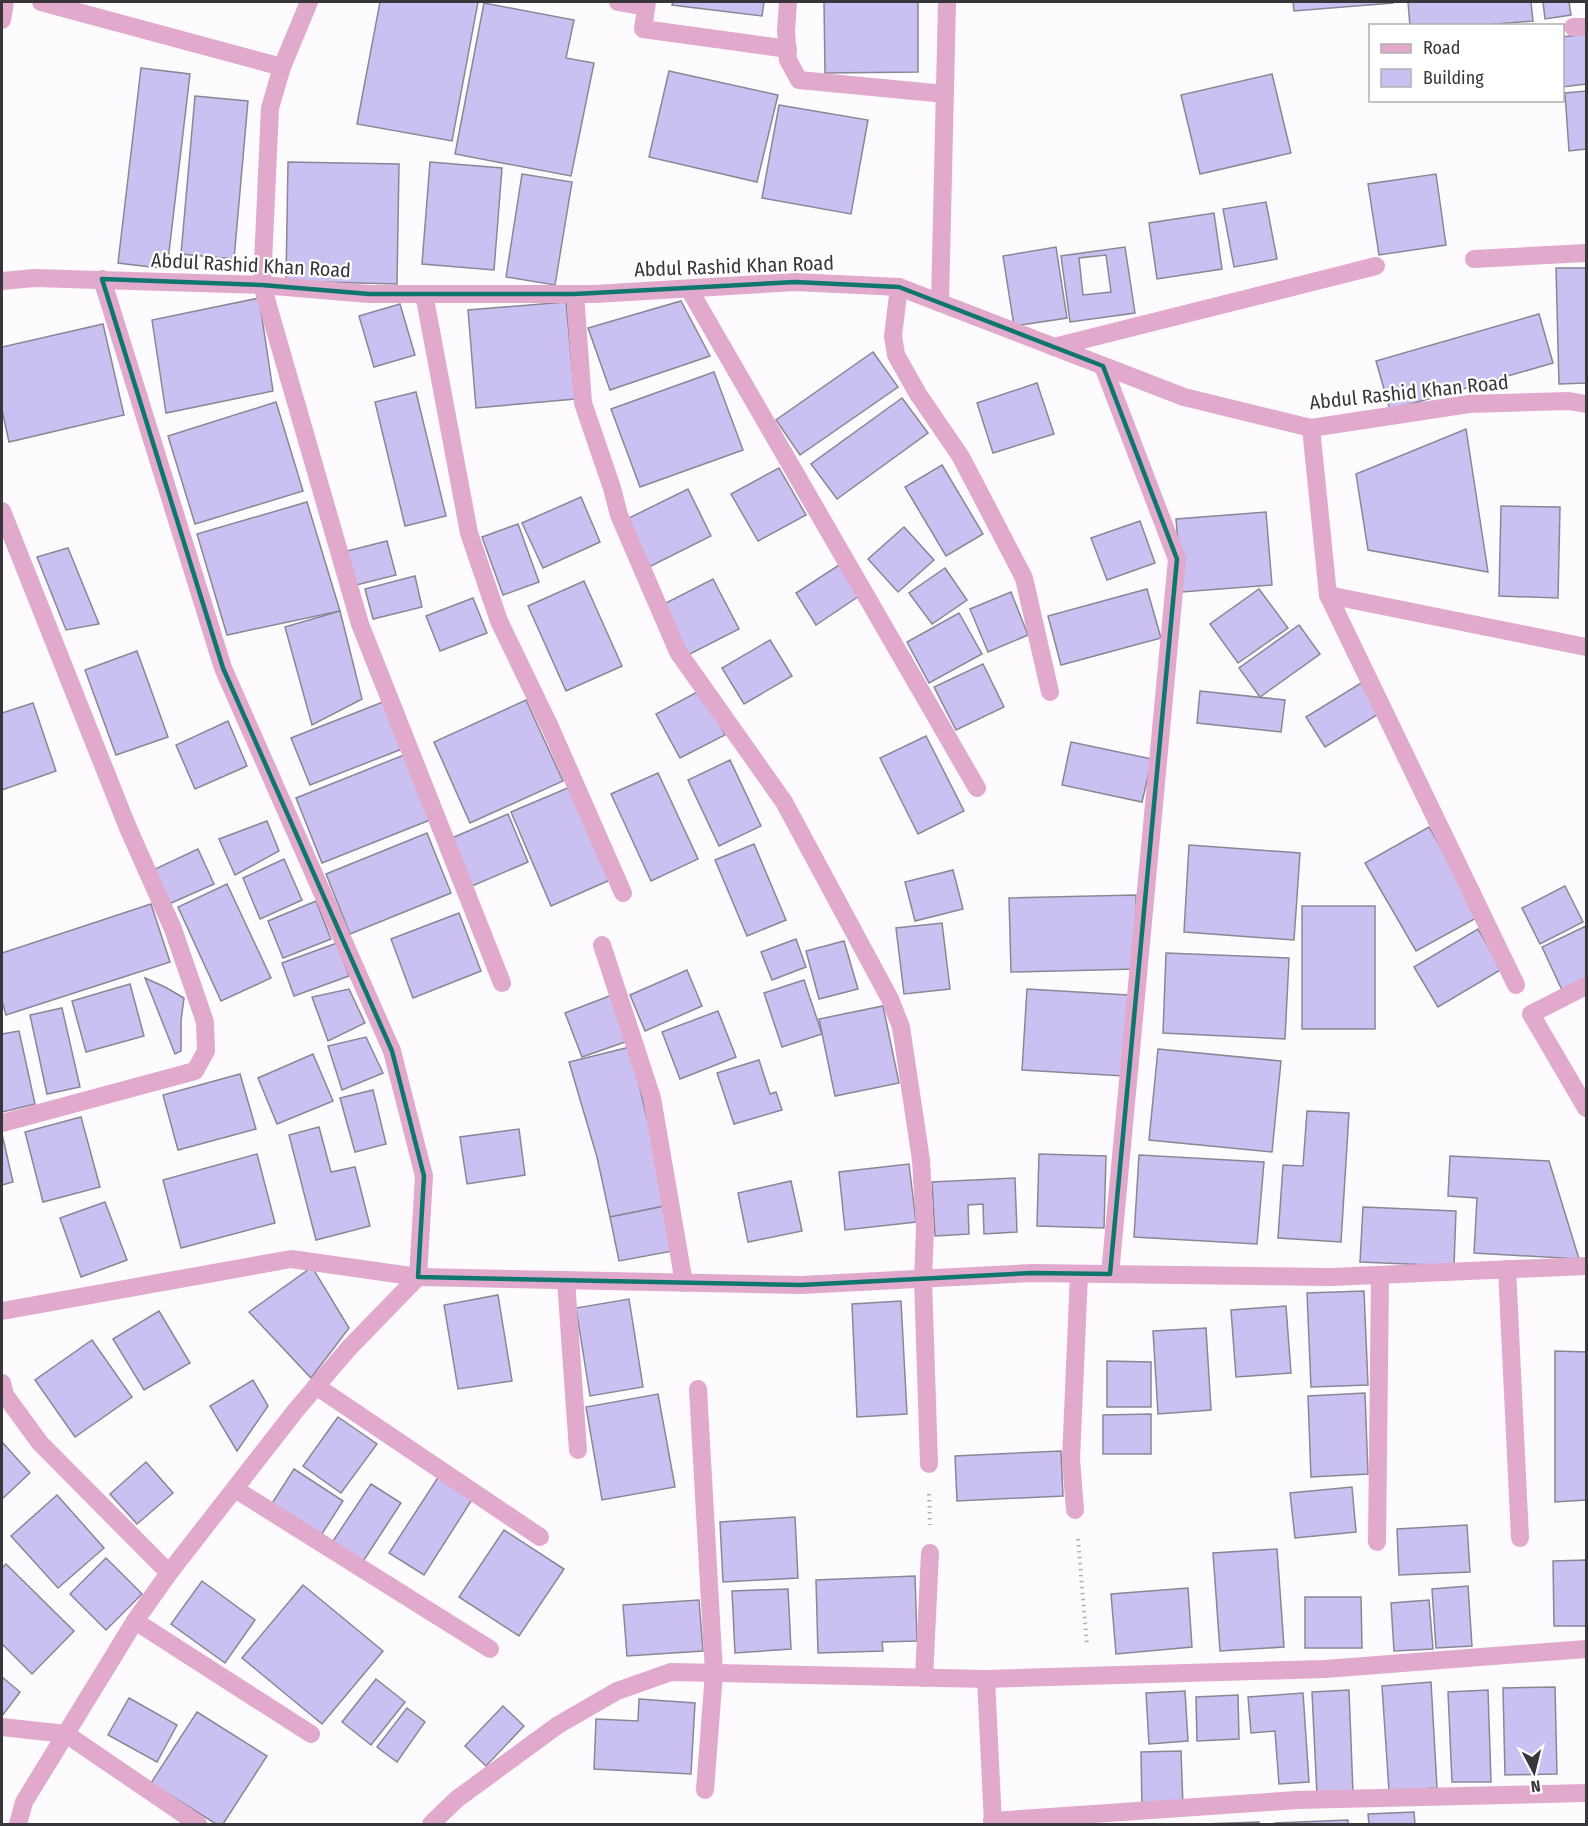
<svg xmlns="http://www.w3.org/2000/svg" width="1588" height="1826" viewBox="0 0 1588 1826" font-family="'Fira Sans Condensed',sans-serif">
	<rect width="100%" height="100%" fill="#fdfbfd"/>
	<!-- building -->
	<g fill="#cac1f2" stroke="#8a8795" stroke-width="1.5" fill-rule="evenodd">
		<path d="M 380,2 L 478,2 L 452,141 L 357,124 Z"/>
		<path d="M 673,2 L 764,2 L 762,16 L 672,5 Z"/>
		<path d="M 824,2 L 918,2 L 918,72 L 825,73 Z"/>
		<path d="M 1293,2 L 1393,2 L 1393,3 L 1294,11 Z"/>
		<path d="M 1408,2 L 1531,2 L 1533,21 L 1473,26 L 1410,26 Z"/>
		<path d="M 1543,2 L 1569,2 L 1571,15 L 1545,19 Z"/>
		<path d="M 484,3 L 574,20 L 566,58 L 594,63 L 571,176 L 455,154 Z"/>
		<path d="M 1586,34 L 1586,84 L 1562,87 L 1562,37 Z"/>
		<path d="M 141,68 L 190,74 L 167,269 L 118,263 Z"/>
		<path d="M 669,71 L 778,95 L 757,182 L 649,157 Z"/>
		<path d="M 1272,74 L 1291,153 L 1200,174 L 1181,95 Z"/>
		<path d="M 1586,91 L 1586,149 L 1569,151 L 1565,93 Z"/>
		<path d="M 195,96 L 248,101 L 234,259 L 181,254 Z"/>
		<path d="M 779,105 L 868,120 L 851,214 L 762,198 Z"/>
		<path d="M 288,162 L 399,164 L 397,284 L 286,281 Z"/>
		<path d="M 430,162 L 502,168 L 494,270 L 422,264 Z"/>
		<path d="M 522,174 L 572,182 L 555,285 L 506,277 Z"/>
		<path d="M 1436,174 L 1446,245 L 1379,255 L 1368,184 Z"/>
		<path d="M 1266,202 L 1277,259 L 1234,267 L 1223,209 Z"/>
		<path d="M 1214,213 L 1222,269 L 1157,279 L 1149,223 Z"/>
		<path d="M 1056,247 L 1067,318 L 1014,326 L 1003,256 Z"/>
		<path d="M 1125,247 L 1135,313 L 1070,322 L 1061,256 ZM 1106,255 L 1111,292 L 1083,295 L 1079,258 Z"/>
		<path d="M 1556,268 L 1586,268 L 1586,383 L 1559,384 Z"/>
		<path d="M 259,298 L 273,391 L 166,413 L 152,320 Z"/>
		<path d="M 681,301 L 710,356 L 610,390 L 588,328 Z"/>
		<path d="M 566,302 L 575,399 L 476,408 L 468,310 Z"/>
		<path d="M 400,304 L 415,355 L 374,367 L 359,316 Z"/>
		<path d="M 1539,314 L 1553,363 L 1390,410 L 1376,361 Z"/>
		<path d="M 103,324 L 124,415 L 9,442 L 2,410 L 2,347 Z"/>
		<path d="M 873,352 L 898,387 L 800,455 L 776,420 Z"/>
		<path d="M 714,372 L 743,450 L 640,487 L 611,409 Z"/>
		<path d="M 1037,383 L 1054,434 L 993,453 L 977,403 Z"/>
		<path d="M 416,392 L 446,516 L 405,526 L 375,402 Z"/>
		<path d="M 902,398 L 928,433 L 837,499 L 811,464 Z"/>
		<path d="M 276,402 L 303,491 L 195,524 L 168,436 Z"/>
		<path d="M 1466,429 L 1488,572 L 1368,550 L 1356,474 Z"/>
		<path d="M 942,465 L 983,534 L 946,556 L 905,487 Z"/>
		<path d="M 779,468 L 806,515 L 758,541 L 731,494 Z"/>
		<path d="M 688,489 L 711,536 L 647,568 L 627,519 Z"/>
		<path d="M 581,497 L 600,542 L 543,568 L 522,523 Z"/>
		<path d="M 307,502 L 340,611 L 227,635 L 197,534 Z"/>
		<path d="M 1501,506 L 1560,507 L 1558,598 L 1499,596 Z"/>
		<path d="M 1266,512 L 1272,585 L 1182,592 L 1176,519 Z"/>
		<path d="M 1140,521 L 1155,563 L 1107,580 L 1091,538 Z"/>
		<path d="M 518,524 L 539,582 L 503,595 L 482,537 Z"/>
		<path d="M 904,527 L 934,560 L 898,592 L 868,559 Z"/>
		<path d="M 387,541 L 396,575 L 352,586 L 343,552 Z"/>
		<path d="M 68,548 L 99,624 L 66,630 L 37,557 Z"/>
		<path d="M 839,565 L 859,596 L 816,625 L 796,593 Z"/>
		<path d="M 945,568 L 967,600 L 932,624 L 909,593 Z"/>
		<path d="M 415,576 L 422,607 L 373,619 L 365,589 Z"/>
		<path d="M 713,579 L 739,629 L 688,655 L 662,605 Z"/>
		<path d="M 584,581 L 622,666 L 566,691 L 528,606 Z"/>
		<path d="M 1147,589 L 1161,638 L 1061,665 L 1048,616 Z"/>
		<path d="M 1259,589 L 1288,628 L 1238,663 L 1210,624 Z"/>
		<path d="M 1011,592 L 1028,635 L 988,652 L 970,609 Z"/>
		<path d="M 473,598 L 487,633 L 440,651 L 426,616 Z"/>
		<path d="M 340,611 L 362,699 L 312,725 L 285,627 Z"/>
		<path d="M 959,613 L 982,654 L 929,683 L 907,642 Z"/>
		<path d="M 1299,625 L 1320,654 L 1260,697 L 1239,668 Z"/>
		<path d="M 770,640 L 792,676 L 744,704 L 722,668 Z"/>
		<path d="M 137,651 L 168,737 L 116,755 L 85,670 Z"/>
		<path d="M 983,664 L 1004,707 L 956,730 L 934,687 Z"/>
		<path d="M 1361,683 L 1380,713 L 1325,747 L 1306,717 Z"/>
		<path d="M 701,690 L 725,735 L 680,758 L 656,714 Z"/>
		<path d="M 1200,691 L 1285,700 L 1281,732 L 1197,723 Z"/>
		<path d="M 526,700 L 563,781 L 470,823 L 434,742 Z"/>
		<path d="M 383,702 L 402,749 L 310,785 L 291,738 Z"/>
		<path d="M 33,703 L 56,771 L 2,790 L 2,713 Z"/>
		<path d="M 228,721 L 247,766 L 195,789 L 176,745 Z"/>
		<path d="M 926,736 L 964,811 L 918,834 L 880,758 Z"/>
		<path d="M 1071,742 L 1152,759 L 1142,802 L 1062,785 Z"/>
		<path d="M 404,755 L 430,820 L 322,863 L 296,798 Z"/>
		<path d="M 730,760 L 761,826 L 719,846 L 688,780 Z"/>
		<path d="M 658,773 L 698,859 L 651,881 L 611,794 Z"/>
		<path d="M 570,787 L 610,880 L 551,906 L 511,812 Z"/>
		<path d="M 508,814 L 528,862 L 472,886 L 452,838 Z"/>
		<path d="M 267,821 L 279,851 L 235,875 L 219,839 Z"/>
		<path d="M 1429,827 L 1480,916 L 1416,951 L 1365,863 Z"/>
		<path d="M 427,833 L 451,893 L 350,934 L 326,874 Z"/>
		<path d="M 754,844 L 786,920 L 747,936 L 715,860 Z"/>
		<path d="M 1189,845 L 1300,853 L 1294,940 L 1184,932 Z"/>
		<path d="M 198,849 L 214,884 L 169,904 L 153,870 Z"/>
		<path d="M 284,859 L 302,900 L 260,919 L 243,878 Z"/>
		<path d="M 953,870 L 963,909 L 915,921 L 905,882 Z"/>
		<path d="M 227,884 L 271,978 L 221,1001 L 178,907 Z"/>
		<path d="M 1565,886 L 1583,922 L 1540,944 L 1522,908 Z"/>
		<path d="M 1136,895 L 1137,969 L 1011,972 L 1009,898 Z"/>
		<path d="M 316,901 L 331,939 L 283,958 L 268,921 Z"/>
		<path d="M 151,904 L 170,962 L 6,1015 L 2,1001 L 2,953 Z"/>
		<rect x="1302" y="906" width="73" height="123"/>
		<path d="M 459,913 L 481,971 L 413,998 L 391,939 Z"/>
		<path d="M 942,923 L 950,989 L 904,994 L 896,928 Z"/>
		<path d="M 1586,926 L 1586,978 L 1562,990 L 1542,947 Z"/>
		<path d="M 1478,929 L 1502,969 L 1438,1007 L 1414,967 Z"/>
		<path d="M 796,939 L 806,967 L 772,980 L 761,952 Z"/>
		<path d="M 844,941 L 858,989 L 819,999 L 806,951 Z"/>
		<path d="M 337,943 L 349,976 L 294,996 L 282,963 Z"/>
		<path d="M 1166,953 L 1289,958 L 1285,1039 L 1163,1033 Z"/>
		<path d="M 687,970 L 702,1006 L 645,1031 L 630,995 Z"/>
		<path d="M 145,978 L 165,987 L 184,998 L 181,1021 L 181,1051 L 175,1054 Z"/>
		<path d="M 804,980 L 822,1034 L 782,1047 L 764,993 Z"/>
		<path d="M 130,984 L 144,1036 L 86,1052 L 72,1001 Z"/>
		<path d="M 349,989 L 365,1023 L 328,1041 L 312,997 Z"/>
		<path d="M 1027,989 L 1128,995 L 1124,1076 L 1022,1070 Z"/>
		<path d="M 612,995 L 628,1041 L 582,1057 L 565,1013 Z"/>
		<path d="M 883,1006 L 899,1083 L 835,1096 L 819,1019 Z"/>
		<path d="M 62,1008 L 80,1087 L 47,1094 L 30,1015 Z"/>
		<path d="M 718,1011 L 736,1057 L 680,1079 L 662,1032 Z"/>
		<path d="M 19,1031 L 35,1104 L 2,1112 L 2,1034 Z"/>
		<path d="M 366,1037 L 383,1073 L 342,1090 L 328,1046 Z"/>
		<path d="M 630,1047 L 653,1143 L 665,1206 L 610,1217 L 597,1157 L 569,1062 Z"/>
		<path d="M 1158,1049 L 1281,1061 L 1272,1152 L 1149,1140 Z"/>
		<path d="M 313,1054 L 333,1101 L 277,1124 L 258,1078 Z"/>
		<path d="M 759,1060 L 770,1094 L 776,1092 L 782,1110 L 734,1124 L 717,1073 Z"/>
		<path d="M 240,1074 L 256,1129 L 178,1150 L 163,1095 Z"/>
		<path d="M 373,1090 L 386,1144 L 355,1152 L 340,1098 Z"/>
		<path d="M 1307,1111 L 1349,1113 L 1341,1242 L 1278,1238 L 1283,1165 L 1303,1166 Z"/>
		<path d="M 81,1117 L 100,1187 L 43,1202 L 25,1132 Z"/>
		<path d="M 319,1127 L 331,1172 L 355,1167 L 370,1226 L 316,1240 L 289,1135 Z"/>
		<path d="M 519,1129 L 525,1175 L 467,1184 L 460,1137 Z"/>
		<path d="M 2,1134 L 13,1182 L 2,1185 Z"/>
		<path d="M 257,1154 L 275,1223 L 181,1248 L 163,1180 Z"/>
		<path d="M 1039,1154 L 1106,1156 L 1104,1228 L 1037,1226 Z"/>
		<path d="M 1139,1155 L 1264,1162 L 1257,1244 L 1134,1237 Z"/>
		<path d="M 1450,1156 L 1549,1161 L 1579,1259 L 1474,1253 L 1477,1198 L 1448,1196 Z"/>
		<path d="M 909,1164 L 916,1222 L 845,1230 L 839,1172 Z"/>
		<path d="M 1015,1178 L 1017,1232 L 984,1234 L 983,1204 L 968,1205 L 969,1234 L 935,1236 L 932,1182 Z"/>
		<path d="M 791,1181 L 802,1231 L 748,1242 L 738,1193 Z"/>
		<path d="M 105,1202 L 127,1260 L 81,1277 L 60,1218 Z"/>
		<path d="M 665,1206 L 673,1251 L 619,1261 L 610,1217 Z"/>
		<path d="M 1363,1207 L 1456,1211 L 1454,1266 L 1360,1262 Z"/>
		<path d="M 312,1267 L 349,1328 L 311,1378 L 249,1312 Z"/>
		<path d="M 1364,1291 L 1368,1385 L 1311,1387 L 1307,1293 Z"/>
		<path d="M 498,1295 L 512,1381 L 458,1389 L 444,1305 Z"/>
		<path d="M 629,1299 L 643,1387 L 590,1396 L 576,1308 Z"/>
		<path d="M 901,1301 L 907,1414 L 857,1417 L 852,1304 Z"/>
		<path d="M 1286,1306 L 1291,1373 L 1236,1377 L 1231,1310 Z"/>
		<path d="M 159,1311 L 190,1363 L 144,1390 L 113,1339 Z"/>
		<path d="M 1206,1328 L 1211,1410 L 1158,1414 L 1153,1331 Z"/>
		<path d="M 92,1340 L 132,1397 L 75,1437 L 35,1380 Z"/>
		<path d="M 1555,1351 L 1586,1352 L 1586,1500 L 1555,1502 Z"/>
		<path d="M 1107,1361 L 1151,1362 L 1151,1407 L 1107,1407 Z"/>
		<path d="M 253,1380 L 268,1406 L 237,1451 L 210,1406 Z"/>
		<path d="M 1365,1393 L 1368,1474 L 1311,1477 L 1308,1396 Z"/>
		<path d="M 658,1394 L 675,1487 L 602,1500 L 586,1407 Z"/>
		<path d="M 1151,1414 L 1151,1454 L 1103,1454 L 1103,1415 Z"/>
		<path d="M 338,1417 L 377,1444 L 341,1493 L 303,1466 Z"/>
		<path d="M 2,1442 L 30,1473 L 2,1499 Z"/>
		<path d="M 1061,1451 L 1063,1496 L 957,1501 L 955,1456 Z"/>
		<path d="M 146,1462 L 173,1493 L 137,1524 L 110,1494 Z"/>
		<path d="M 294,1469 L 343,1501 L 318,1540 L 269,1508 Z"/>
		<path d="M 439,1476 L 473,1498 L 424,1575 L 389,1553 Z"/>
		<path d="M 371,1484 L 401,1503 L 362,1563 L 331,1544 Z"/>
		<path d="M 1352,1487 L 1356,1532 L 1295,1538 L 1290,1493 Z"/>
		<path d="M 57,1495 L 104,1548 L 58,1588 L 11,1536 Z"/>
		<path d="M 795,1517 L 798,1578 L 723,1582 L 720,1522 Z"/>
		<path d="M 1467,1525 L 1470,1572 L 1399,1575 L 1397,1529 Z"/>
		<path d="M 504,1530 L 564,1569 L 519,1636 L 459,1597 Z"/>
		<path d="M 1277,1549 L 1284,1647 L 1220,1651 L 1213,1553 Z"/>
		<path d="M 106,1558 L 142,1594 L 106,1630 L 70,1594 Z"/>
		<path d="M 1586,1560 L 1586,1626 L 1554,1626 L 1553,1561 Z"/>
		<path d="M 6,1564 L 74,1631 L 32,1674 L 2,1644 L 2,1568 Z"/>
		<path d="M 915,1576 L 917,1641 L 882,1642 L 883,1651 L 818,1653 L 816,1580 Z"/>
		<path d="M 202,1581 L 255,1620 L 225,1663 L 171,1624 Z"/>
		<path d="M 303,1585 L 383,1651 L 322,1724 L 242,1658 Z"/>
		<path d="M 1468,1586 L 1472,1646 L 1436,1648 L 1432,1589 Z"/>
		<path d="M 1188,1588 L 1192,1647 L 1116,1654 L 1111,1594 Z"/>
		<path d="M 788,1589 L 791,1649 L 735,1653 L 732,1591 Z"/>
		<path d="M 1305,1597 L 1361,1597 L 1362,1648 L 1305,1648 Z"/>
		<path d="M 699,1600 L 703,1651 L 627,1656 L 623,1605 Z"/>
		<path d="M 1429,1600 L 1433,1649 L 1394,1651 L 1391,1603 Z"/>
		<path d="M 2,1677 L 20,1692 L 2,1716 Z"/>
		<path d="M 376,1679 L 405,1702 L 371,1745 L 342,1722 Z"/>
		<path d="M 1431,1682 L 1437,1788 L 1389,1791 L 1382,1686 Z"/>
		<path d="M 1555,1687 L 1557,1774 L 1505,1775 L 1503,1688 Z"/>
		<path d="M 1349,1690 L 1353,1793 L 1317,1795 L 1312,1692 Z"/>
		<path d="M 1488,1690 L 1491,1782 L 1452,1782 L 1448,1692 Z"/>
		<path d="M 1185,1691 L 1188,1741 L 1149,1744 L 1146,1693 Z"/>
		<path d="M 1303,1693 L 1309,1782 L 1279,1784 L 1275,1731 L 1251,1733 L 1248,1697 Z"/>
		<path d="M 1238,1695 L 1239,1739 L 1197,1741 L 1196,1697 Z"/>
		<path d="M 129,1698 L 177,1725 L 157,1762 L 108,1735 Z"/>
		<path d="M 639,1699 L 695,1703 L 691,1774 L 594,1769 L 596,1719 L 638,1721 Z"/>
		<path d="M 503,1706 L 524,1726 L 486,1766 L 465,1746 Z"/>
		<path d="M 407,1708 L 425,1722 L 397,1762 L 377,1747 Z"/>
		<path d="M 197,1712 L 267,1756 L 223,1824 L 216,1824 L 151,1783 Z"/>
		<path d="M 1181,1751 L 1183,1807 L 1142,1809 L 1141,1752 Z"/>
		<path d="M 1414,1812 L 1415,1824 L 1369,1824 L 1368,1814 Z"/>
		<path d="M 1348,1820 L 1348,1824 L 1275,1824 L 1275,1823 Z"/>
		<path d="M 1259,1822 L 1259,1824 L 1203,1824 Z"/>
	</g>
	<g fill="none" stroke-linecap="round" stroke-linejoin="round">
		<!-- path -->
		<g stroke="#b1afb2" stroke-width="4" stroke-dasharray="1.5 4.5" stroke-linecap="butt">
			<path d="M 929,1494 L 930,1525"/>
			<path d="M 1078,1539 L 1087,1645"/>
		</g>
		<!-- minor -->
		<g stroke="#e1a9cb" stroke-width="18">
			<path d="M 41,2 L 282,67"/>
			<path d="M 309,2 L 282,67 L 270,108 L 262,285 L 360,624 L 502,983"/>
			<path d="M 618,2 L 646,7"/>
			<path d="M 647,2 L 643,29 L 788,49"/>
			<path d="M 788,2 L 786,31 L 788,60 L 799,80 L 945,94"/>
			<path d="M 2,20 L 5,2"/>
			<path d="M 1573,27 L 1586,27"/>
			<path d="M 1474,259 L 1586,253"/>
			<path d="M 2,281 L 34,278 L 262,285 L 369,294 L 595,294 L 795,282 L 899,287 L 1184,397 L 1311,428 L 1469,404 L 1569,401 L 1586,404"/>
			<path d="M 899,287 L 893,336 L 896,355 L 918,394 L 961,457 L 1024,578 L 1050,692"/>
			<path d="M 689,289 L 977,788"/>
			<path d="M 424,294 L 469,533 L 499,621 L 550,727 L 623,893"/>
			<path d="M 575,294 L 583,403 L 612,488 L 619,515 L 678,652 L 784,802 L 890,999 L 901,1027 L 921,1160 L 925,1229 L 923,1279 L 929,1464"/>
			<path d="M 940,303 L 947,2"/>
			<path d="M 1054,347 L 1376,266"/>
			<path d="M 1103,366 L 1177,559 L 1110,1274"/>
			<path d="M 1311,428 L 1328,595 L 1516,985"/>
			<path d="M 2,511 L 128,828 L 173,929 L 205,1022 L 206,1051 L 195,1071 L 2,1123"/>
			<path d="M 1328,595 L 1586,647"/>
			<path d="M 602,945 L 652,1098 L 684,1283"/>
			<path d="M 1586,986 L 1531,1014 L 1586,1108"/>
			<path d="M 1507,1269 L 1520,1538"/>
			<path d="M 566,1280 L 578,1450"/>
			<path d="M 2,1311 L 291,1259 L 418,1277 L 801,1285 L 1032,1273 L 1331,1277 L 1586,1266"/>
			<path d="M 2,1383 L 5,1395 L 40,1443 L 169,1573"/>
			<path d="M 316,1386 L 540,1537"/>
			<path d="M 698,1389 L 714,1673 L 705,1790"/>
			<path d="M 235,1489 L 490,1649"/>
			<path d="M 1075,1510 L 1071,1459 L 1079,1274"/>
			<path d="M 1377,1542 L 1380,1275"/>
			<path d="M 135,1621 L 311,1734"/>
			<path d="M 924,1678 L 930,1553"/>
			<path d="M 986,1679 L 993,1824"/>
			<path d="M 2,1727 L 66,1734 L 198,1824"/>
			<path d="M 992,1821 L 1297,1800 L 1586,1793"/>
			<path d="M 18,1824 L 24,1802 L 135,1621 L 169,1573 L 296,1410 L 349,1348 L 418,1277 L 424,1176 L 392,1051 L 223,668 L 102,279"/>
			<path d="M 431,1824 L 457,1799 L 558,1725 L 617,1691 L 671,1672 L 986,1679 L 1325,1669 L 1586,1649"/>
		</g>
	</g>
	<!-- marked area -->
	<path fill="none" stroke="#0f766e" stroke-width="4.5" stroke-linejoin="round" d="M 102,279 L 262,285 L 369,294 L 575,294 L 795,282 L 899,287 L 1103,366 L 1177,559 L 1110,1274 L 1032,1273 L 801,1285 L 418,1277 L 424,1176 L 392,1051 L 223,668 Z"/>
	<g text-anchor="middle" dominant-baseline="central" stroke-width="4.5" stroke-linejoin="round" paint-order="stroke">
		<!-- street labels -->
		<g font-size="20" fill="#39363b" stroke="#fff">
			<text transform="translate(251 265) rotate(3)">Abdul Rashid Khan Road</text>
			<text transform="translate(734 266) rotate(-2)">Abdul Rashid Khan Road</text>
			<text transform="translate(1409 392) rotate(-6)">Abdul Rashid Khan Road</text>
		</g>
	</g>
	<!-- border -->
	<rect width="1588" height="1826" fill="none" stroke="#39363b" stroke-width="6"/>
	<!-- legend -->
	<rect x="1369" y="24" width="195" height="78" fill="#ffffff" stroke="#b0afb1" stroke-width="1.5"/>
	<rect x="1381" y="44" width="30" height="9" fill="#e1a9cb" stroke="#b0afb1" stroke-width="1.5"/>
	<text x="1423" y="54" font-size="18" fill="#39363b">Road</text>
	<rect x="1381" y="69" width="30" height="18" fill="#cac1f2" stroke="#b0afb1" stroke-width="1.5"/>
	<text x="1423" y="84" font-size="18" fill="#39363b">Building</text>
	<!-- north arrow -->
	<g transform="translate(1534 1772) rotate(173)" stroke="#ffffff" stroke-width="4.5" paint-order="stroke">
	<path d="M0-4.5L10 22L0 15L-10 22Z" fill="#39363b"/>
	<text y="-9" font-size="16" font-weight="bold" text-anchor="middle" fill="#39363b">N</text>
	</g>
</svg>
